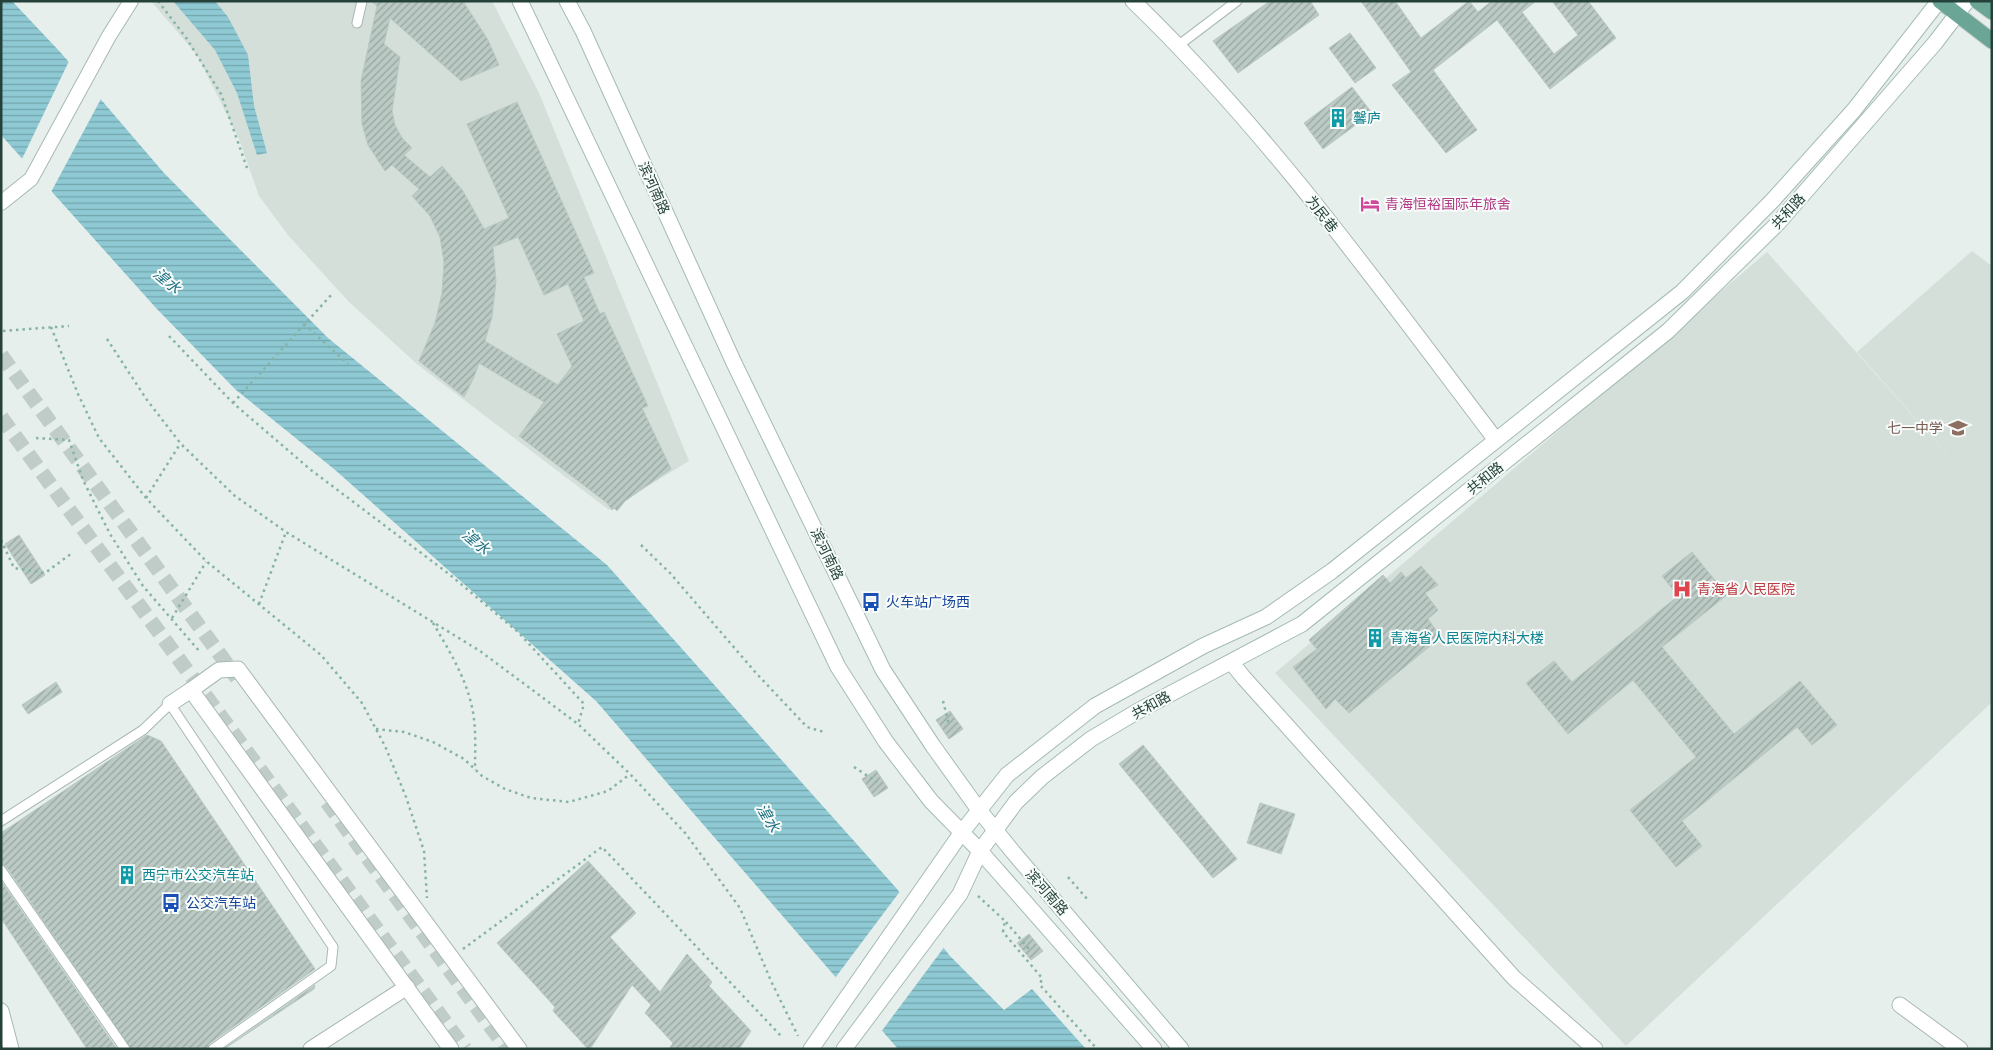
<svg xmlns="http://www.w3.org/2000/svg" width="1993" height="1050" viewBox="0 0 1993 1050" font-family="Roboto,'Noto Sans SC',sans-serif">
	<defs>
		<pattern id="water-rules" width="6" height="5" patternUnits="userSpaceOnUse" patternTransform="scale(1.25)"><rect width="6" height="5" fill="#8ec9d4"/><path d="M0 2.5h6" fill="none" stroke="#74a5ad"/></pattern>
		<pattern id="building-hatch" width="6" height="6" patternUnits="userSpaceOnUse" patternTransform="scale(1.25)"><rect width="6" height="6" fill="#bbcac4"/><path d="M-1 1l2-2M0 6l6-6M5 7l2-2" fill="none" stroke="#98a6a0"/></pattern>
	</defs>
	<rect width="100%" height="100%" fill="#e6efeb"/>
	<!-- built -->
	<g fill="#d4dfda">
		<path d="M 151,1 L 492,1 L 539,93 L 689,461 L 609,510 L 418,365 L 348,301 L 288,235 L 259,196 L 239,139 L 197,55 Z"/>
		<path d="M 1972,251 L 1992,266 L 1992,702 L 1626,1046 L 1275,673 L 1767,252 L 1986,498 L 1857,352 Z"/>
	</g>
	<!-- water -->
	<g fill="url(#water-rules)">
		<path d="M 1,1 L 12,1 L 61,53 L 164,173 L 328,338 L 607,565 L 897,889 L 950,956 L 1004,1010 L 1032,989 L 1086,1049 L 898,1049 L 596,701 L 334,469 L 236,390 L 156,308 L 1,135 Z"/>
		<path d="M 173,1 L 215,1 L 228,17 L 248,55 L 254,106 L 267,153 L 257,155 L 237,93 L 215,50 Z"/>
	</g>
	<!-- pier -->
	<g fill="#e6efeb">
		<path d="M 70,59 L 102,97 L 50,194 L 21,161 Z"/>
		<path d="M 901,890 L 945,946 L 881,1032 L 835,978 Z"/>
	</g>
	<!-- building -->
	<g fill="url(#building-hatch)" stroke="#b8c9c2" fill-rule="evenodd">
		<path d="M 371,1 L 463,1 L 488,40 L 499,65 L 461,81 L 390,18 L 384,44 L 400,57 L 392,111 L 395,125 L 402,138 L 412,148 L 404,155 L 430,177 L 442,166 L 463,191 L 484,229 L 509,218 L 467,124 L 517,102 L 594,273 L 584,277 L 600,314 L 604,312 L 648,406 L 642,408 L 671,469 L 625,501 L 617,511 L 614,508 L 612,510 L 607,503 L 519,436 L 544,402 L 479,363 L 474,377 L 464,397 L 419,361 L 435,323 L 442,293 L 444,262 L 440,237 L 430,216 L 412,196 L 419,189 L 392,165 L 385,171 L 368,145 L 362,124 L 361,81 L 377,6 ZM 518,237 L 544,295 L 568,284 L 584,321 L 557,334 L 572,366 L 558,385 L 485,341 L 492,317 L 496,281 L 493,247 Z"/>
		<path d="M 1270,1 L 1310,1 L 1319,15 L 1238,73 L 1213,41 Z"/>
		<path d="M 1361,1 L 1395,1 L 1421,38 L 1469,1 L 1478,12 L 1492,1 L 1536,1 L 1522,12 L 1554,54 L 1578,35 L 1552,1 L 1588,1 L 1616,38 L 1550,89 L 1497,20 L 1433,70 L 1477,130 L 1446,153 L 1392,85 L 1411,72 Z"/>
		<path d="M 1350,33 L 1376,68 L 1355,83 L 1329,48 Z"/>
		<path d="M 1352,87 L 1372,113 L 1323,149 L 1304,123 Z"/>
		<path d="M 19,535 L 45,575 L 31,584 L 5,544 Z"/>
		<path d="M 1692,552 L 1727,595 L 1662,647 L 1734,734 L 1800,681 L 1837,725 L 1812,745 L 1797,727 L 1682,821 L 1702,846 L 1676,867 L 1630,810 L 1696,757 L 1633,680 L 1568,734 L 1526,683 L 1554,661 L 1572,682 L 1678,596 L 1662,576 Z"/>
		<path d="M 1421,566 L 1438,585 L 1425,593 L 1438,610 L 1428,619 L 1441,637 L 1349,713 L 1335,699 L 1326,709 L 1293,667 L 1317,649 L 1309,640 L 1383,575 L 1390,583 L 1401,572 L 1406,578 Z"/>
		<path d="M 56,682 L 62,692 L 28,714 L 22,705 Z"/>
		<path d="M 950,711 L 963,729 L 949,739 L 936,720 Z"/>
		<path d="M 147,735 L 161,741 L 315,969 L 209,1044 L 207,1049 L 131,1049 L 6,866 L 1,864 L 1,833 Z"/>
		<path d="M 1143,745 L 1237,859 L 1213,878 L 1119,764 Z"/>
		<path d="M 876,770 L 888,788 L 874,797 L 862,779 Z"/>
		<path d="M 1260,803 L 1295,814 L 1281,854 L 1247,843 Z"/>
		<path d="M 588,861 L 636,913 L 610,937 L 660,992 L 687,954 L 712,982 L 709,986 L 751,1031 L 739,1049 L 669,1049 L 673,1043 L 645,1013 L 651,1005 L 632,985 L 590,1049 L 588,1049 L 553,1011 L 555,1007 L 497,943 Z"/>
		<path d="M 1,881 L 117,1049 L 87,1049 L 1,918 Z"/>
		<path d="M 1029,934 L 1043,951 L 1031,960 L 1017,943 Z"/>
		<path d="M 315,985 L 314,989 L 224,1049 Z"/>
	</g>
	<g fill="none" stroke-linecap="round" stroke-linejoin="round">
		<!-- trunk-tunnel -->
		<g stroke="#bfccc8" stroke-width="15" stroke-dasharray="15 8" stroke-linecap="butt">
			<path d="M 1,355 L 237,678"/>
			<path d="M 1,417 L 465,1049"/>
			<path d="M 327,802 L 507,1049"/>
		</g>
		<!-- service casing -->
		<g stroke="#a8b8b2" stroke-width="11">
			<g id="service">
				<path d="M 357,23 L 362,1"/>
				<path d="M 1179,45 L 1237,1"/>
				<path d="M 1,821 L 143,730 L 170,704 L 333,947 L 331,966 L 213,1049"/>
				<path d="M 1,870 L 125,1049"/>
			</g>
		</g>
		<!-- pedestrian casing -->
		<g stroke="#a8b8b2" stroke-width="16">
			<path id="pedestrian" d="M 1,203 L 31,179 L 109,36 L 131,1"/>
		</g>
		<!-- minor casing -->
		<g stroke="#a8b8b2" stroke-width="17">
			<g id="minor">
				<path d="M 1133,1 C 1270,133 1381,289 1496,440"/>
				<path d="M 1231,662 L 1244,678 L 1514,978 L 1595,1049"/>
				<path d="M 1900,1005 L 1960,1049"/>
			</g>
		</g>
		<!-- tertiary casing -->
		<g stroke="#a8b8b2" stroke-width="17">
			<g id="tertiary">
				<path d="M 170,704 L 191,690"/>
				<path d="M 1,1011 L 11,1049"/>
				<path d="M 311,1049 L 407,987"/>
				<path d="M 451,1049 L 191,690 L 219,670 L 238,669 L 519,1049"/>
			</g>
		</g>
		<!-- secondary casing -->
		<g stroke="#a4bbb3" stroke-width="17">
			<g id="secondary">
				<path d="M 520,1 L 838,667 L 886,742 L 931,801 L 980,851 L 1154,1049"/>
				<path d="M 567,1 L 583,31 L 734,363 L 883,670 L 933,746 L 979,810 L 1013,852 L 1181,1049"/>
				<path d="M 811,1049 L 962,832 L 1007,775 L 1095,706 L 1203,646 L 1266,617 L 1332,571 L 1682,292 L 1772,201 L 1854,110 L 1939,1"/>
				<path d="M 844,1049 L 960,894 L 980,851 L 1016,802 L 1042,777 L 1091,739 L 1138,711 L 1302,624 L 1668,331 L 1778,223 L 1935,43 L 1967,1"/>
			</g>
		</g>
		<!-- primary casing -->
		<g stroke="#c2cac8" stroke-width="17">
			<g id="primary">
				<path d="M 1940,1 L 1992,41"/>
				<path d="M 1977,1 L 1992,12"/>
			</g>
		</g>
		<!-- path -->
		<g stroke="#86b3a5" stroke-width="2.5" stroke-dasharray="2.5 4" stroke-linecap="butt">
			<path d="M 158,1 L 187,39 L 221,94 L 247,168"/>
			<path d="M 304,324 L 348,364"/>
			<path d="M 51,327 L 78,394 L 99,438 L 146,498 L 206,561 L 321,655 L 362,703 L 385,746 L 406,797 L 424,851 L 427,898"/>
			<path d="M 3,331 L 69,326"/>
			<path d="M 169,336 L 233,403 L 311,470 L 449,574 L 518,632 L 584,704 L 578,724"/>
			<path d="M 107,339 L 147,400 L 181,444 L 235,496 L 286,532 L 480,651 L 578,724 L 630,774 L 686,834 L 740,908 L 771,981 L 798,1036"/>
			<path d="M 233,403 L 333,293"/>
			<path d="M 36,438 L 69,440 L 83,480 L 110,534 L 143,586 L 200,652"/>
			<path d="M 146,498 L 180,444"/>
			<path d="M 1,540 L 14,568 L 45,573 L 72,553"/>
			<path d="M 641,545 L 670,573 L 756,673 L 807,727 L 824,732"/>
			<path d="M 259,604 L 286,532"/>
			<path d="M 172,618 L 206,562"/>
			<path d="M 433,623 C 450,652 470,684 474,719 C 476,735 475,753 475,770"/>
			<path d="M 943,701 L 949,725"/>
			<path d="M 376,729 L 404,732 L 433,742 L 464,759 L 482,776 L 505,789 L 531,798 L 569,802 L 608,791 L 630,774"/>
			<path d="M 854,767 L 877,782"/>
			<path d="M 1068,877 L 1088,900"/>
			<path d="M 978,896 L 1005,921 L 1003,932 L 1042,978 L 1040,985 L 1097,1049"/>
			<path d="M 1006,922 L 1029,949"/>
			<path d="M 463,949 L 602,847 L 782,1037"/>
		</g>
		<!-- service -->
		<use href="#service" stroke="#fff" stroke-width="9"/>
		<!-- pedestrian -->
		<use href="#pedestrian" stroke="#fff" stroke-width="14"/>
		<!-- minor -->
		<use href="#minor" stroke="#fff" stroke-width="15"/>
		<!-- tertiary -->
		<use href="#tertiary" stroke="#fff" stroke-width="15"/>
		<!-- secondary -->
		<use href="#secondary" stroke="#fff" stroke-width="15"/>
		<!-- primary -->
		<use href="#primary" stroke="#6aa596" stroke-width="15"/>
	</g>
	<!-- icons -->
	<defs>
		<g id="building-bare" transform="scale(1.5)"><path d="M-4-6H4V6H1V3H-1V6H-4ZM-2.5-4.3h1.7v1.8h-1.7ZM.8-4.3h1.7v1.8H.8ZM-2.5-1h1.7V.8h-1.7ZM.8-1h1.7V.8H.8Z" fill="#0f9aa8" stroke="#f7fbf9" stroke-width="2.5" paint-order="stroke"/></g>
		<g id="hotel-bare" transform="scale(1.5)"><path d="M-6-4.5h1.5V1H6V5H4.5V3h-9V5H-6ZM-4 0a1.8 1.8 0 1 1 3.6 0ZM.5 0V-2.5h3Q6-2.5 6 0Z" fill="#d1479c" stroke="#f7fbf9" stroke-width="2.5" paint-order="stroke"/></g>
		<g id="school-bare" transform="scale(1.5)"><path d="M0-5L7-2L0 1L-7-2ZM-4 1L0 2.5L4 1V4Q0 6-4 4Z" fill="#8d6e63" stroke="#f7fbf9" stroke-width="2.5" paint-order="stroke"/></g>
		<g id="hospital-bare" transform="scale(1.5)"><path d="M-5-5h3v3.5h4V-5h3V5h-3V1.5h-4V5h-3Z" fill="#e0444e" stroke="#f7fbf9" stroke-width="2.5" paint-order="stroke"/></g>
		<g id="bus-bare" transform="scale(1.5)"><path d="M-5-6H5V4H4V6H2V4H-2V6H-4V4H-5ZM-3.5-4V0h7V-4ZM-3.5 1.2v1.5H-2V1.2ZM2 1.2v1.5H3.5V1.2Z" fill="#1a4fb4" stroke="#f7fbf9" stroke-width="2.5" paint-order="stroke"/></g>
	</defs>
	<g fill-rule="evenodd">
		<use href="#building-bare" x="1338" y="118"/>
		<use href="#hotel-bare" x="1370" y="204"/>
		<use href="#school-bare" x="1958" y="428"/>
		<use href="#hospital-bare" x="1682" y="589"/>
		<use href="#bus-bare" x="871" y="602"/>
		<use href="#building-bare" x="1375" y="638"/>
		<use href="#building-bare" x="127" y="875"/>
		<use href="#bus-bare" x="171" y="903"/>
	</g>
	<g text-anchor="middle" dominant-baseline="central" stroke-width="4" stroke-linejoin="round" paint-order="stroke">
		<!-- culture labels -->
		<g font-size="14" fill="#0d838f" stroke="#f7fbf9" text-anchor="start">
			<text x="1353" y="118">馨庐</text>
			<text x="1390" y="638">青海省人民医院内科大楼</text>
			<text x="142" y="875">西宁市公交汽车站</text>
		</g>
		<!-- street labels -->
		<g font-size="14" fill="#24423a" stroke="#f7fbf9">
			<text transform="translate(654 188) rotate(66)">滨河南路</text>
			<text transform="translate(1788 211) rotate(-48)">共和路</text>
			<text transform="translate(1322 214) rotate(52)">为民巷</text>
			<text transform="translate(1485 478) rotate(-39)">共和路</text>
			<text transform="translate(827 554) rotate(64)">滨河南路</text>
			<text transform="translate(1151 705) rotate(-29)">共和路</text>
			<text transform="translate(1047 892) rotate(49)">滨河南路</text>
		</g>
		<!-- hotel labels -->
		<g font-size="14" fill="#b23c85" stroke="#f7fbf9" text-anchor="start">
			<text x="1385" y="204">青海恒裕国际年旅舍</text>
		</g>
		<!-- education labels -->
		<g font-size="14" fill="#785e54" stroke="#f7fbf9" text-anchor="end">
			<text x="1943" y="428">七一中学</text>
		</g>
		<!-- health labels -->
		<g font-size="14" fill="#be3a42" stroke="#f7fbf9" text-anchor="start">
			<text x="1697" y="589">青海省人民医院</text>
		</g>
		<!-- transit labels -->
		<g font-size="14" fill="#164399" stroke="#f7fbf9" text-anchor="start">
			<text x="886" y="602">火车站广场西</text>
			<text x="186" y="903">公交汽车站</text>
		</g>
		<!-- water labels -->
		<g font-size="15" font-style="italic" fill="#1c6f80" stroke="#f7fbf9">
			<text transform="translate(167 281) rotate(40)">湟水</text>
			<text transform="translate(476 542) rotate(40)">湟水</text>
			<text transform="translate(768 818) rotate(60)">湟水</text>
		</g>
	</g>
	<!-- border -->
	<rect width="1993" height="1050" fill="none" stroke="#24423a" stroke-width="5"/>
</svg>
